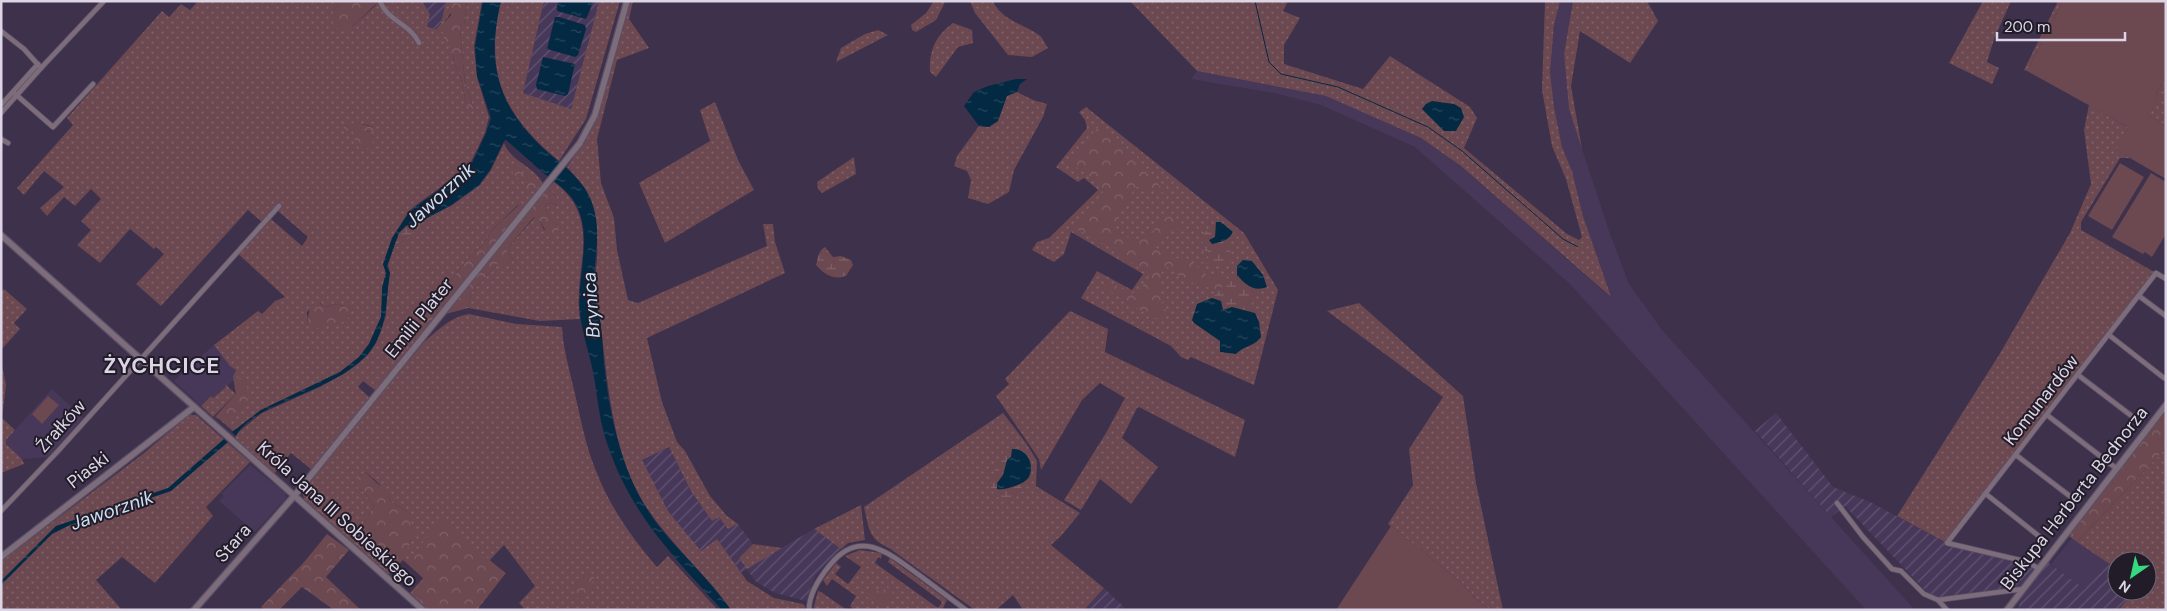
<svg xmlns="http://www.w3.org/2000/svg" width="2167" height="611" viewBox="0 0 2167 611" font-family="'DM Sans',sans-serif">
	<defs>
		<pattern id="industrial-furrows" width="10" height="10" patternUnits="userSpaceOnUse" patternTransform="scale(1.25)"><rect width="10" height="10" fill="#47385a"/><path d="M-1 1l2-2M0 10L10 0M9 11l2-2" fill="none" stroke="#615472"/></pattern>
		<pattern id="grass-dots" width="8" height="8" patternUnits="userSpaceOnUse" patternTransform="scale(1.25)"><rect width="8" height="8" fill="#6c4850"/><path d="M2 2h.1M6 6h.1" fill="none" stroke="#806269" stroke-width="1.8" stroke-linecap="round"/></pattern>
		<pattern id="forest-crowns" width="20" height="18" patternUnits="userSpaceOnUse" patternTransform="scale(1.25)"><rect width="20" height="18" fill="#6c4850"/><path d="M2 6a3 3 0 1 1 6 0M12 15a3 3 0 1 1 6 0" fill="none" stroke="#806269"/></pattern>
		<pattern id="wetland-marsh" width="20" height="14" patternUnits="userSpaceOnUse" patternTransform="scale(1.25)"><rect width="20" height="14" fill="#6c4850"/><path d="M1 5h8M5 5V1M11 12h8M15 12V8" fill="none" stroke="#806269"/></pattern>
		<pattern id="water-ripples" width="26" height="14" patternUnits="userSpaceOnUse" patternTransform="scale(1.25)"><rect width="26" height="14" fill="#032943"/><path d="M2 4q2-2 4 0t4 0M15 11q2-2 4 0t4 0" fill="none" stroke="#27475e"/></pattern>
	</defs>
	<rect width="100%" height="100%" fill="#3d314c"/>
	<!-- built -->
	<g fill="#47385a">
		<path d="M 1560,1 L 1573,1 L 1564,54 L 1569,109 L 1610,234 L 1629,284 L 1662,330 L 1915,610 L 1866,610 L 1570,284 L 1415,147 L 1321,105 L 1274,93 L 1191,79 L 1197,71 L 1326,96 L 1421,138 L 1461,166 L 1610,297 L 1583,216 L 1572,171 L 1562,147 L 1554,107 L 1550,72 L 1554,25 Z"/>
		<path d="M 216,343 L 238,369 L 235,373 L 233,381 L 213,398 L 211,396 L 201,406 L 174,381 Z"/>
		<path d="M 52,389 L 83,418 L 49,457 L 22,459 L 6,444 L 6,440 Z"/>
		<path d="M 250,465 L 285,493 L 286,498 L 255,532 L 219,501 L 224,496 L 221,494 Z"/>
		<path d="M 2072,538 L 2104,560 L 2085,589 L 2051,564 Z"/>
	</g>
	<!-- industrial -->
	<g fill="url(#industrial-furrows)">
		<path d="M 422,1 L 446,1 L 441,23 L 437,29 L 427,27 L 430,14 Z"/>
		<path d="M 544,1 L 558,1 L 556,9 L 589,16 L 593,1 L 599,1 L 571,109 L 523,93 Z"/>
		<path d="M 1776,413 L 1833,487 L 1870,502 L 1947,543 L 2028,562 L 2039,569 L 2046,561 L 2085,589 L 2104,560 L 2117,569 L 2117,591 L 2133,591 L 2119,610 L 2018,610 L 2022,592 L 2019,590 L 1972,597 L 1938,597 L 1928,593 L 1845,506 L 1831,517 L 1755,431 Z"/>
		<path d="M 669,447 L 691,491 L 712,520 L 719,517 L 728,529 L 738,524 L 753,544 L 739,558 L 747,568 L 814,529 L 841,549 L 816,575 L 806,601 L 775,593 L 755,581 L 747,569 L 741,573 L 717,540 L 701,551 L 668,511 L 641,460 Z"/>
		<path d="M 1104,588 L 1124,607 L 1121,610 L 1084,610 Z"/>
	</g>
	<!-- grass -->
	<g fill="url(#grass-dots)" fill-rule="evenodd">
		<path d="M 198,1 L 341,1 L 333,11 L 352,27 L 375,6 L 378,1 L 422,1 L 430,14 L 427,27 L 437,29 L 441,23 L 446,1 L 459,1 L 445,21 L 446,39 L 453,54 L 454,64 L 460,74 L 466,103 L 474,109 L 465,83 L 460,28 L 464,25 L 467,1 L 482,1 L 474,46 L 477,77 L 489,117 L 485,133 L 471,162 L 463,171 L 416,205 L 408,212 L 396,231 L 383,264 L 386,273 L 382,288 L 383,299 L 381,317 L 369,344 L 359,357 L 340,372 L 261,410 L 234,432 L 220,420 L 227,420 C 244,405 251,404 245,380 L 233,377 L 236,370 L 230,366 L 214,345 L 258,311 L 262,314 L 275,301 L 285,297 L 235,251 L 262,222 L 248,210 L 161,306 L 136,284 L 164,254 L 156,247 L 154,249 L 130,229 L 100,263 L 77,245 L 91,230 L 81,221 L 101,199 L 91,189 L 75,206 L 64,197 L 47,216 L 40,208 L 64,187 L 44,171 L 24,195 L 17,188 L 73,125 L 67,118 L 162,11 L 169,17 L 181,4 L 190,10 ZM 363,124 L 373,127 L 372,132 L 363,131 L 363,133 L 372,148 L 364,147 L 353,131 L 345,127 ZM 278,211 L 308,237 L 302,246 L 271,219 ZM 320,302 L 323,307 L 338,304 L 344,307 L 349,316 C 340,326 337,323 326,322 C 320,322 313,323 308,324 L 307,312 Z"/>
		<path d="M 501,1 L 544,1 L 523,93 L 571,109 L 599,1 L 620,1 L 586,119 L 559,161 C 503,115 484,73 501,1 Z"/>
		<path d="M 627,1 L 633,1 L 629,19 L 649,48 L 617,60 L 597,139 L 601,183 L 614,218 L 617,250 L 628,300 L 638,303 L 767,246 L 763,224 L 773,224 L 775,242 L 785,273 L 647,338 L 662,402 L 677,442 L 685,451 L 710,496 L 727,516 L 738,524 L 728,529 L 719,517 L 712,521 L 691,491 L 669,447 L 642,460 L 668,511 L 701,551 L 717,539 L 747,581 L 774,598 L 803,604 L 805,606 L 806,610 L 731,610 C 698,563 651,529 629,474 C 611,427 607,378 601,328 C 600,317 596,306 595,295 C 593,284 596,272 597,261 C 599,224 594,194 567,167 L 582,144 L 598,111 Z"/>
		<path d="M 934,1 L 945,2 L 936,20 L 916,32 L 912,30 L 911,25 L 926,13 Z"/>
		<path d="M 970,1 L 993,1 C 1001,20 1024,24 1039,35 C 1043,38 1045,44 1048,48 L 1032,57 L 1008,55 L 975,13 Z"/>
		<path d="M 1130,1 L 1288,1 L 1283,11 L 1300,18 L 1284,45 L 1284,64 L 1363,89 L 1390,56 L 1470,107 L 1477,118 L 1464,148 L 1567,234 L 1579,240 L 1582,237 L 1566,179 L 1552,146 L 1542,90 L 1545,1 L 1560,1 L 1554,25 L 1550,72 L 1554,107 L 1562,147 L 1572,171 L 1583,216 L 1611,297 L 1461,166 L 1421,138 L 1326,96 L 1197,71 Z"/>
		<path d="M 1573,1 L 1647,1 L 1658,21 L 1630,63 L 1580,31 L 1571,86 L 1582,149 L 1569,109 L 1564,54 Z"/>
		<path d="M 1983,1 L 2011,1 L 1994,39 L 1987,62 L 1999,68 L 1992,84 L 1949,63 Z"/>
		<path d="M 2058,1 L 2063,1 L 2027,71 L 2024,70 Z"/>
		<path d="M 953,23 L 972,30 L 973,43 L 958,47 L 936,77 L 930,72 C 929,51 935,36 953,23 Z"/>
		<path d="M 878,30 L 888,35 L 836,62 L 841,48 L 865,34 Z"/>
		<path d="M 2166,77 L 2166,126 L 2148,116 L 2159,96 L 2156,94 Z"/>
		<path d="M 1017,92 L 1033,100 L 1047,104 L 1043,117 L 1014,170 L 1009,192 L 988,204 L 968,198 L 971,180 L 967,171 L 954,166 L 957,156 L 979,126 L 989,127 L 1007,95 Z"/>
		<path d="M 715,102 L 738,160 L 754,190 L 665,243 L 639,183 L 710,141 L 700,110 Z"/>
		<path d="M 2089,105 L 2128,127 L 2117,150 L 2130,158 L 2120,158 L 2081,222 L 2081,230 L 2156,273 L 1947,543 L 1897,516 L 1999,355 L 2070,233 L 2091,184 L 2084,130 Z"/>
		<path d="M 1086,107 L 1244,233 L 1278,290 L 1254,385 L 1191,357 L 1188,360 L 1181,357 L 1171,346 L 1081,298 L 1097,271 L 1132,290 L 1143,274 L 1071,232 L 1064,254 L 1054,262 L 1032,250 L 1037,242 L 1049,238 L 1098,190 L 1084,178 L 1078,182 L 1056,167 L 1087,128 L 1085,120 L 1079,112 Z"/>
		<path d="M 504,143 C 511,162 535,166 543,184 L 524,208 L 518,205 L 494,228 L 482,246 L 473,252 L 434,302 L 430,307 L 422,310 L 427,322 L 430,324 L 376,391 L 363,381 L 358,387 L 370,398 L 312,470 L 291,453 L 274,474 L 235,439 L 236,434 L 262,413 L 320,387 L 367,356 L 376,343 L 386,316 L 387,289 L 390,273 L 388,265 L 396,241 L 416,223 L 451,206 L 480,185 L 491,170 Z"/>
		<path d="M 854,157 L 856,174 L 822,193 L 818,189 L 817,182 Z"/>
		<path d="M 554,182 C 605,220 572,269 580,319 L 540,321 L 468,308 L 471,293 L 497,264 L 510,264 L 513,259 L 507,252 L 511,244 L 535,217 L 540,221 L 544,230 L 557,225 C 548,218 545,214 547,203 L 558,205 C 558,197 554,193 547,189 Z"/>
		<path d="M 4,289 L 27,309 L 14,323 L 20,329 L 1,350 L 1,292 Z"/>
		<path d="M 1359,303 L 1463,396 L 1476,483 L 1503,610 L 1491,610 L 1475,598 L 1462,583 L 1388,524 L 1413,485 L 1409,449 L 1443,397 L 1327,311 Z"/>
		<path d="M 1070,311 L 1108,329 L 1105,352 L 1245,420 L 1235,457 L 1139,407 L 1137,408 L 1122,438 L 1158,467 L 1131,504 L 1100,479 L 1081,510 L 1064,500 L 1106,433 L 1125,398 L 1100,383 L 1082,400 L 1041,470 L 1039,459 L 996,396 L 1009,384 L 1005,379 Z"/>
		<path d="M 469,314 L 516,324 L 562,327 C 563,349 570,372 575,394 C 581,420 586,447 596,471 C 610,507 632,538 657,567 L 668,556 L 718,610 L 559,610 L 557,608 L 555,610 L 525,610 L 519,603 L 535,586 L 504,545 L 489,561 L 506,573 L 477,610 L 428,610 L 410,593 L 423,578 L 403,560 L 406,548 L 411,541 L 407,512 L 390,501 C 388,490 374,479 365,472 L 354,484 L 363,491 L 374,506 L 363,524 L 362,530 L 355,532 L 346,529 L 325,506 L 313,505 L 303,496 L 303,489 L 424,342 C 438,330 450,317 469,314 Z"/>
		<path d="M 1,360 L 6,385 L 2,418 L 15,430 L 6,440 L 6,444 L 22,459 L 24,464 L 1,473 Z"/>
		<path d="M 225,384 L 236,394 L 213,417 L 201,406 L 211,396 L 213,398 L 226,387 Z"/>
		<path d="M 1003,413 L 1026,443 L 1037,461 L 1036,486 L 1080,513 L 1061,536 L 1051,545 L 1104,588 L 1084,610 L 1023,610 L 1013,595 L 996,610 L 975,610 L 889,548 C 868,539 869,528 864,507 Z"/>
		<path d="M 189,415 L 196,415 L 250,462 L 206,507 L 213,516 L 155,583 L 122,557 L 96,580 L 122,610 L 1,610 L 1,561 L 144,453 Z"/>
		<path d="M 2166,448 L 2166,610 L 2119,610 L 2133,591 L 2147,591 L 2147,561 L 2117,561 L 2117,569 L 2077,542 Z"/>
		<path d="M 861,505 L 865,540 L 848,543 L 841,549 L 814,529 Z"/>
		<path d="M 753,544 L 782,548 L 747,569 L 739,558 Z"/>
		<path d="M 860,550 L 882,553 L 881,559 L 878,557 L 875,563 L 938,608 L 942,602 L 888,562 L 890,558 L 947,600 L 942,610 L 854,610 L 850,606 L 856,596 L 832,579 L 827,586 L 823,580 L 836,563 L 841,567 L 835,574 L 848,584 L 861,567 L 845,556 Z"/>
		<path d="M 818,591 L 821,592 L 847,610 L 813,610 Z"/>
	</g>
	<!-- forest -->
	<g fill="url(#forest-crowns)">
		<path d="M 341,1 L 378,1 L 378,2 L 352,27 L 341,31 L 333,25 L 333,11 Z"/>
		<path d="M 459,1 L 467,1 L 464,26 L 460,28 L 465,83 L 474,109 L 471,110 L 466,103 L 460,74 L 454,64 L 453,54 L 443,36 L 442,25 L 451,15 L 450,4 L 454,2 L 457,4 Z"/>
		<path d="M 355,122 L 375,128 L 372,132 L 363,131 L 364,135 L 370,135 L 374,147 L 372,148 C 361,149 353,142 353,131 L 344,130 L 343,128 Z"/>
		<path d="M 1099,126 L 1139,159 L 1165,193 L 1136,186 L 1111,230 L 1136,241 L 1151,233 L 1169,214 L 1186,226 L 1171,231 L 1154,246 L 1169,256 L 1190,261 L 1209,277 L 1224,275 L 1229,280 L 1220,291 L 1184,280 L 1168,267 L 1161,273 L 1161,299 L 1168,315 L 1155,319 L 1103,287 L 1109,282 L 1135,294 L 1148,280 L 1149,275 L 1116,251 L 1075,228 L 1103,192 L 1096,180 L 1068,162 Z"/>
		<path d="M 514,165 L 519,167 L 524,176 C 532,176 537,176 540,185 L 536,189 L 526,187 L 526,182 C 520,180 513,176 511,169 Z"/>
		<path d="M 547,189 L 552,192 L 558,199 L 558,205 L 547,203 C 544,217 552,218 559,228 L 555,237 L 550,238 L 540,221 L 534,217 L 511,244 L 507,252 L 513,259 L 510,264 L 497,264 L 471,293 L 468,308 L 446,314 Z"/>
		<path d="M 519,205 L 524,208 L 430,324 L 427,322 L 427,319 L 418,313 L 430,307 L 434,302 L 473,252 L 482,246 L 494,228 Z"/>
		<path d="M 318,300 L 323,307 L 338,304 L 344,307 L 350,305 L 351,312 C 345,324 338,326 326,322 L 322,327 L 313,329 L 308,324 C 308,314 309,305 318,300 Z"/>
		<path d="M 233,377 L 245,379 C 246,385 249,391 249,396 C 248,404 234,418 227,420 C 222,421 218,419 215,417 L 236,394 Z"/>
		<path d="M 2162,411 L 2166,417 L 2166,448 L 2077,542 L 2066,534 Z"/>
		<path d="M 365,472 L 379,485 L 386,487 L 390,501 L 407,512 L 414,532 L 403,560 L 388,575 L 302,497 L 307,499 L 313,505 L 325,506 L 331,508 L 339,515 L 346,529 L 355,532 L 362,529 L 363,524 L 374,506 L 363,491 L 353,484 Z"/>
		<path d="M 441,519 L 504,572 L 475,610 L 430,610 L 412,593 L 425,579 L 407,563 Z"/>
		<path d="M 327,534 L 349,550 L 326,577 L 361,610 L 334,610 L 302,587 L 279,610 L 265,610 L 261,607 L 305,561 Z"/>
		<path d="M 588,573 L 594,577 L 592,581 L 593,583 L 582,597 L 576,598 L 574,588 L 584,574 L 587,576 Z"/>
		<path d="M 873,587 L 881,593 L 886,587 L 893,592 L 882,608 L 866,596 Z"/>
	</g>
	<!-- wetland -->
	<g fill="url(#wetland-marsh)">
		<path d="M 423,201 L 424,220 L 399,247 L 390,247 C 394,229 407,211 423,201 Z"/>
		<path d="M 1210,226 L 1215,227 L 1215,237 L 1223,242 L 1231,237 L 1229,260 C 1219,267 1212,268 1202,262 L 1202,259 L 1208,258 L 1210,254 L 1207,251 L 1201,251 L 1204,234 Z"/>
		<path d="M 825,247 L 833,257 L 841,256 L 851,260 L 853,265 L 846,276 C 833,280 825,275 816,265 C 818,258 818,251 825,247 Z"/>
		<path d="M 1237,275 L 1252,289 L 1260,290 L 1253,303 L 1255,313 L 1232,307 L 1223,310 L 1221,301 L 1212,298 L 1229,280 Z"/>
		<path d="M 1009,448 L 1012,449 L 1011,457 L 997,483 L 1013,488 L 1027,480 C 1022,489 1014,493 1009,501 L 995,496 L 991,488 C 993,475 997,459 1006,449 Z"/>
	</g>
	<!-- garden -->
	<g fill="#6c4850">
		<path d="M 2063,1 L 2166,1 L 2166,77 L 2156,94 L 2159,96 L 2149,116 L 2166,126 L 2166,179 L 2116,150 L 2128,127 L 2027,71 Z"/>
		<path d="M 2120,163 L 2144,177 L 2112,230 L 2088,216 Z"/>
		<path d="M 2151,173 L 2166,182 L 2166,234 L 2152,257 L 2145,252 L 2143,254 L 2112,237 Z"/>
		<path d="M 48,396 L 59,405 L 42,424 L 32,414 Z"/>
		<path d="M 1391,526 L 1462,583 L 1475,598 L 1491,610 L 1336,610 Z"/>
	</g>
	<!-- water -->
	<g fill="url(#water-ripples)">
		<path d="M 483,1 L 501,1 C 486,63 497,104 543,148 C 560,164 582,177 591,200 C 604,233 592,261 594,294 C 595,305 600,316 601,327 C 603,342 603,357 605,372 C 611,423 624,479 655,521 C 678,552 709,578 731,610 L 722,610 C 674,557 632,516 608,446 C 599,422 598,397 593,372 C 589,352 582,333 580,313 C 576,275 595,236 574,201 C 567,190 556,183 546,175 C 533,164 520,152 506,140 L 504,141 L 490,170 L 479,185 L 451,205 L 422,221 L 406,226 L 399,233 L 387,266 L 390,273 C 386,297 388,321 375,344 C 347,392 253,400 236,436 L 232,432 L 261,410 L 340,372 L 359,357 L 369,344 L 381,317 L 382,288 L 386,273 L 383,264 L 392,238 L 407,215 L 416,206 L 459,177 L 472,163 L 486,133 L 491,118 L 477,76 L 475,46 Z"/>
		<path d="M 558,1 L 593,1 L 586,19 L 557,11 Z"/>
		<path d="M 555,17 L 559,17 L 585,25 L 586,29 L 578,55 L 575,57 L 547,49 Z"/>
		<path d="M 543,57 L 575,64 L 568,94 L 565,96 L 537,89 L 536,85 Z"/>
		<path d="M 1016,79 L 1027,79 L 1020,84 L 1017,92 L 1007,96 L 998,121 L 989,127 L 979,126 L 964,106 L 974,92 L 988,86 Z"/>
		<path d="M 1432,101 L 1454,104 L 1461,108 L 1464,117 L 1456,131 L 1444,131 L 1422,109 L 1426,104 Z"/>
		<path d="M 1216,222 L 1221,222 L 1233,232 C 1228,241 1221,242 1212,244 L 1209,240 L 1215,237 Z"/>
		<path d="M 1243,260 L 1252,261 L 1263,275 L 1267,287 C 1253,292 1246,285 1237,275 L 1237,266 Z"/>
		<path d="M 1212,298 L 1221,301 L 1223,310 L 1232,307 L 1255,313 L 1259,322 L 1261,337 C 1252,348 1245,345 1236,354 L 1220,352 L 1220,341 L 1194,323 L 1192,320 L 1197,304 Z"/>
		<path d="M 224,439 L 228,442 L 171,491 L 70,525 L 52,534 L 1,585 L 1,581 L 56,526 L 168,488 Z"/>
		<path d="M 1012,449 C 1027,448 1035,464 1029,477 C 1025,484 1004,491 997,489 L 997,483 L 1003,475 L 1007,460 L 1011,457 Z"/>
	</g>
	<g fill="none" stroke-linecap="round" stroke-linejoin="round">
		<!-- stream -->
		<path stroke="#032943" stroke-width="1" d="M 1255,1 L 1269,62 L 1281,74 L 1338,87 L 1428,127 L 1462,151 L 1563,239 L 1578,247"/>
		<!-- minor casing -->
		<g stroke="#5a4f68" stroke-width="6">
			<g id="minor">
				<path d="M 380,1 C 387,21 411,24 419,43"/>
				<path d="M 1,31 L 24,49 L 41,68 L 1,113"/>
				<path d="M 41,68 L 104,1"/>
				<path d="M 13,92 L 53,127 L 93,84"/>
				<path d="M 1,105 L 38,64"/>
				<path d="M 1,139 L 8,143"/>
				<path d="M 2139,296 L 2166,316"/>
				<path d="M 2109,335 L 2164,378"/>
				<path d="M 2078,375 L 2133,417"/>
				<path d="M 2047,415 L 2117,469"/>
				<path d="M 2016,455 L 2071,497"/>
				<path d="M 1986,494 L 2040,537"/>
				<path d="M 1837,503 L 1863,537 L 1892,569 L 1901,571 L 1924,594 L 1938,600 L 2023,589"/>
				<path d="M 1,511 L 58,451 L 279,206"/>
				<path d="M 2039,569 L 2028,562 L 1947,543 L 2156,273 L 2166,279"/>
				<path d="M 1938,600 L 1947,610"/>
				<path d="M 809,610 C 809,594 820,577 830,565 C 860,527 890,554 919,575 C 935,587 950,598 966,610"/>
			</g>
		</g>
		<!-- tertiary casing -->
		<g stroke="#5a4f68" stroke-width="8">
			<g id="tertiary">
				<path d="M 1,235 L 423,610"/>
				<path d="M 1,557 L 194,407"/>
				<path d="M 194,610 L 295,495 L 580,143 L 595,115 L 627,1"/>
				<path d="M 2007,610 L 2166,405"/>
			</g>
		</g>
		<!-- minor -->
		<use href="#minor" stroke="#7d6c79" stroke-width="4.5"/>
		<!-- tertiary -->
		<use href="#tertiary" stroke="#7d6c79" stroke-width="5.5"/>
	</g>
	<g text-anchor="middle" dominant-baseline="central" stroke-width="4" stroke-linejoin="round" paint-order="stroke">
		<!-- street labels -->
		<g font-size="18" fill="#dcd5e6" stroke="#211c28">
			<text transform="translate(419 318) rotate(-51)">Emilii Plater</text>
			<text transform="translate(2041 400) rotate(-52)">Komunardów</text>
			<text transform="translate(61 426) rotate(-48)">Źrałków</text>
			<text transform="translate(88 470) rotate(-38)">Piaski</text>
			<text transform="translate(2074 498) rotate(-52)">Biskupa Herberta Bednorza</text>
			<text transform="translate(337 514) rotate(42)">Króla Jana III Sobieskiego</text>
			<text transform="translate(233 543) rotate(-49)">Stara</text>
		</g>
		<!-- water labels -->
		<g font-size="19" font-style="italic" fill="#c9e0f5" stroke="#211c28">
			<text transform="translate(440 195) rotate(-42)">Jaworznik</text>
			<text transform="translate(591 305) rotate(-94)">Brynica</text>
			<text transform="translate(112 510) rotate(-19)">Jaworznik</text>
		</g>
		<!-- district labels -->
		<g font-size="22" font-weight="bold" letter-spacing="1" fill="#dcd5e6" stroke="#211c28">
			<text x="162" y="365">ŻYCHCICE</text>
		</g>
	</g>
	<!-- border -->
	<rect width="2167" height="611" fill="none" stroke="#dcd5e6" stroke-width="5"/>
	<!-- north arrow -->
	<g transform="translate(2132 576) rotate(214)"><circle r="24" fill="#211c28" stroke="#6c6674"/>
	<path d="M0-4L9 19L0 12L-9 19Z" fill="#36d880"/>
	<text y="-8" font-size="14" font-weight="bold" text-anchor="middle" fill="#dcd5e6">N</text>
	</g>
	<!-- scale -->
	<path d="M1997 32v8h128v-8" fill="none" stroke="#dcd5e6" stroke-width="2.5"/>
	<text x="2004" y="32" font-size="15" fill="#dcd5e6" stroke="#211c28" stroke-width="4" paint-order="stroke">200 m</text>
</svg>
